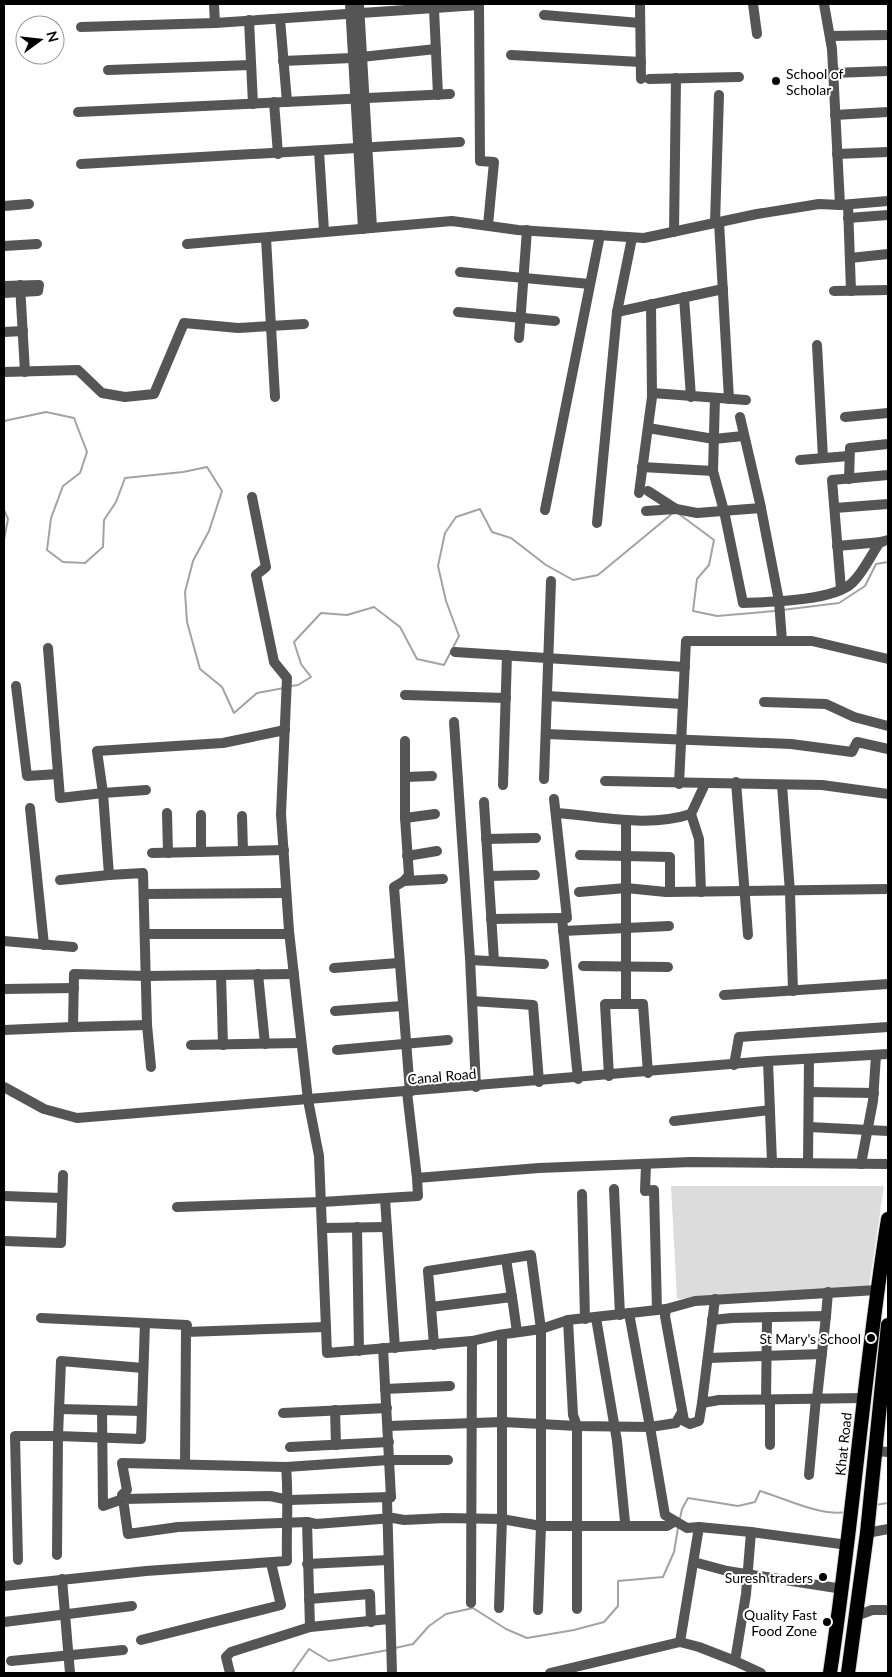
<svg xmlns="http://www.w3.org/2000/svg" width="892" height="1677" viewBox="0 0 892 1677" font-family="Lato,sans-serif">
	<rect width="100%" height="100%" fill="#fff"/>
	<!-- green -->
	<path fill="#dcdcdc" d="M 671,1186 L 884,1186 L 869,1287 L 677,1299 Z"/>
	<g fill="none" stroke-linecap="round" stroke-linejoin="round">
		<!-- stream -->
		<g stroke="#a3a3a3" stroke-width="2">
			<path d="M 4,421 L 46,412 L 74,418 L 87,452 L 80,473 L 63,486 L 51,518 L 47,550 L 63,562 L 85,563 L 103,547 L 104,520 L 116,502 L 125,478 L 183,472 L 207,467 L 222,491 L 209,531 L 193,561 L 185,592 L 187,622 L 200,669 L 222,687 L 234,713 L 257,693 L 284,688"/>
			<path d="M 4,510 L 8,519 L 4,540"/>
			<path d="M 679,514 L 714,540 L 709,565 L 697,579 L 693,611 L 717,616 L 775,611"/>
			<path d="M 782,610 L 839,603 L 865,586 L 876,564 L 888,562"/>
			<path d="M 291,686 L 298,685 L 311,677 L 301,664 L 294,642 L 321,613 L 347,615 L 374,607 L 400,627 L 417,659 L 444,665 L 459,636 L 446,601 L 438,566 L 445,533 L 456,517 L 480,509 L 492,532 L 511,538 L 546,565 L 573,580 L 598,575 L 673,513"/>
			<path d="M 875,1505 L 888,1503"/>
			<path d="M 680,1518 L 682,1509 L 688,1498 L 738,1506 L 755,1502 L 760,1491 C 784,1498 822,1517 846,1512"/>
			<path d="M 395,1648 L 413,1644 L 429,1626 L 446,1614 L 473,1608 L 506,1629 L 527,1638 L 574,1630 L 604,1622 L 618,1606 L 618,1581 L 663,1577 L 674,1552 L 678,1528"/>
			<path d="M 292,1673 L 309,1649 L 329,1661 L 388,1650"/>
		</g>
		<!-- highway casing -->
		<g stroke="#dbdbdb" stroke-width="16">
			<g id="highway">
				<path d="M 830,1673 C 853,1522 864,1369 888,1219"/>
				<path d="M 848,1673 L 867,1533 L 888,1325"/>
			</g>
		</g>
		<!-- minor -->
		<g stroke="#555" stroke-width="10">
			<path d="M 214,4 L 215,23 L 479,5"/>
			<path d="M 350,4 L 363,229"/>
			<path d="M 359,4 L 372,228"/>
			<path d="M 479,4 L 480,161 L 494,162 L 488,225"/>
			<path d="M 640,4 L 641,79"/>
			<path d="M 753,4 L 757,34"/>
			<path d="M 824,4 L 832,49 L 840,205"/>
			<path d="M 434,9 L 438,95"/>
			<path d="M 544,15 L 640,23"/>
			<path d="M 280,19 L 287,102"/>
			<path d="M 249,20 L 253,104"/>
			<path d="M 81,27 L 215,23"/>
			<path d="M 830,36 L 888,35"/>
			<path d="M 511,55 L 641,62"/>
			<path d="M 283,61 L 352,58 L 436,49"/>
			<path d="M 108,70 L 251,65"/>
			<path d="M 833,73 L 888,71"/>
			<path d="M 649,79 L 739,77"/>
			<path d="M 274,102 L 278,154"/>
			<path d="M 78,112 L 450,94"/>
			<path d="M 835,115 L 888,112"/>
			<path d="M 319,151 L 324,231"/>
			<path d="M 837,154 L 888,152"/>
			<path d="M 81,164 L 460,142"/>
			<path d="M 848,205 L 851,291"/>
			<path d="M 4,206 L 29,204"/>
			<path d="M 848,218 L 888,215"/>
			<path d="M 719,222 L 729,399"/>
			<path d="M 715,223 L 719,95"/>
			<path d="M 674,232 L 676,78"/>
			<path d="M 266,238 L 275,397"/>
			<path d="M 187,244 L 452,221 L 518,230 L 644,238 L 757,214 L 819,204 L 840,205 L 888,201"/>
			<path d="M 4,246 L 37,244"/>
			<path d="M 850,258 L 888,254"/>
			<path d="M 460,272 L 590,284"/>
			<path d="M 20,285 L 25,372"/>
			<path d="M 4,286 L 39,285 L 38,291 L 4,293"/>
			<path d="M 834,291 L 888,290"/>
			<path d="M 684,297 L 691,397"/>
			<path d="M 458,312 L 555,321"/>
			<path d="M 617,312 L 723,289"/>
			<path d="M 4,332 L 23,331"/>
			<path d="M 519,338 L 527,230"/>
			<path d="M 817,345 L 823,458"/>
			<path d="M 4,372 L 78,370 L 102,393 L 125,397 L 154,394 L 184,323 L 238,328 L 304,324"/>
			<path d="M 652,393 L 746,400"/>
			<path d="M 715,398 L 713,471 L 724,511 L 743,603 C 769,602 833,601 852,583 C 863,573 871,555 880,542 L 888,540"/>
			<path d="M 740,417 L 760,503 L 779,601 L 782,641"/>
			<path d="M 845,417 L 888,413"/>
			<path d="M 648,428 L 714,439 L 743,436"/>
			<path d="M 800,460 L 849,456"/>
			<path d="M 642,467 L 713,471"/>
			<path d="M 849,479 L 850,448 L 888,444"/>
			<path d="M 648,491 L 676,509"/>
			<path d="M 639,493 L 652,397 L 651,304"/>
			<path d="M 252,497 L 266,567 L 256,575 L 274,662 L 287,678 L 281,814 L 289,931 L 308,1100 L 319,1156 L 327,1353 L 472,1341 L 498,1335 L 541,1329 L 568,1320 L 666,1309 L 695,1301 L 877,1290"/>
			<path d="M 835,508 L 888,504"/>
			<path d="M 545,510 L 600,235"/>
			<path d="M 646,511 L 676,509 L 697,513 L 761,508"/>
			<path d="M 597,523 L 617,312 L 632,238"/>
			<path d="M 837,546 L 882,542"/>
			<path d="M 841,589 L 832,480 L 888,475"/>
			<path d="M 48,648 L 60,798 L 103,793 L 97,751 L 223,743 L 285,730"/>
			<path d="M 455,652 L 685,667"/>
			<path d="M 16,686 L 27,776 L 58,774"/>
			<path d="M 405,695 L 506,698"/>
			<path d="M 547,696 L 683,704"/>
			<path d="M 764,702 L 826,704 L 854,717 L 888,726"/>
			<path d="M 454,722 L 470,958 L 476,1087"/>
			<path d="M 546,734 L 791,744 L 852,752 L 857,742 L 888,749"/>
			<path d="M 405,741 L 405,818 L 409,875 L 404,881 L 394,887 L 410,1092"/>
			<path d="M 405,777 L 432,776"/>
			<path d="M 544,779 L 551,581"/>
			<path d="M 605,781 L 822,785 L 888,794"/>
			<path d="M 736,782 L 748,935"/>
			<path d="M 679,784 L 686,641 L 812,641 L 888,659"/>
			<path d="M 503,785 L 507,655"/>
			<path d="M 782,785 L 790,892 L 793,991"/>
			<path d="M 146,790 L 103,793 L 109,875 L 143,873 L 147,1025 L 151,1067"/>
			<path d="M 554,799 L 567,918 L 562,918 L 578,1079"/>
			<path d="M 484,802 L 494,961"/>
			<path d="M 30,808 L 44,945"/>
			<path d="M 167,813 L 168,853"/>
			<path d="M 556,813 C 601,816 647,828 691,814"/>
			<path d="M 201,815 L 201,852"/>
			<path d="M 242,816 L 243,851"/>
			<path d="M 405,818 L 435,814"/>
			<path d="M 486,839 L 536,838"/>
			<path d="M 152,853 L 284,850"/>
			<path d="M 580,855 L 670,857 L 670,892"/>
			<path d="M 407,856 L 437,851"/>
			<path d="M 489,876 L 535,875"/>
			<path d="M 60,880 L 109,875"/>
			<path d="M 404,881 L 443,879"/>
			<path d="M 579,892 L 626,888 L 666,892 L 888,889"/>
			<path d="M 701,892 L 699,839 L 691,814 L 705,784"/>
			<path d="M 144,894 L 286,893"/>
			<path d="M 491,919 L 562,918"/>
			<path d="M 563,931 L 669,926"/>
			<path d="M 146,934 L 289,934"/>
			<path d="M 4,941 L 73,947"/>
			<path d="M 471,960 L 544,964"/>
			<path d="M 583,966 L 668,967"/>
			<path d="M 334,968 L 398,963"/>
			<path d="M 258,974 L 265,1044"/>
			<path d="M 221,975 L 223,1045"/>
			<path d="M 4,989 L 74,988"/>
			<path d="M 724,995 L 888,984"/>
			<path d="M 472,1001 L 533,1005 L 539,1082"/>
			<path d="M 626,1004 L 626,820"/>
			<path d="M 335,1011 L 402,1006"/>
			<path d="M 147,1025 L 73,1027 L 74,974 L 146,976 L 294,974"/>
			<path d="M 4,1030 L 73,1027"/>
			<path d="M 191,1045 L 301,1043"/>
			<path d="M 337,1050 L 448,1040"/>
			<path d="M 768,1061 L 772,1163"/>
			<path d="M 734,1065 L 739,1037 L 888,1027"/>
			<path d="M 609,1076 L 605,1004 L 643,1004 L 648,1073"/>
			<path d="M 4,1087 L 44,1109 L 77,1118 L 768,1061 L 888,1054"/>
			<path d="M 407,1092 L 417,1178 L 539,1168 L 691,1162 L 888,1164"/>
			<path d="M 810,1092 L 874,1093"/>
			<path d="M 674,1121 L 770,1110"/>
			<path d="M 809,1127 L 888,1131"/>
			<path d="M 808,1163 L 809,1059"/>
			<path d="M 646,1164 L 645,1191 L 654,1190 L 657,1310"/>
			<path d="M 861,1164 L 873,1101 L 876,1055"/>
			<path d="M 614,1189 L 620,1315"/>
			<path d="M 582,1194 L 585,1319"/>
			<path d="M 4,1196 L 62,1198"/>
			<path d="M 385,1199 L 395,1348"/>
			<path d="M 177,1207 L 322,1202 L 418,1196 L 417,1178"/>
			<path d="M 357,1227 L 359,1351"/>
			<path d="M 323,1228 L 387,1227"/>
			<path d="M 4,1241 L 61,1243 L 63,1175"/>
			<path d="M 506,1259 L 512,1297"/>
			<path d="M 715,1299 L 702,1403 L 719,1400 L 864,1398"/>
			<path d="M 431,1307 L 428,1271 L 531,1255 L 541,1329 L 541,1526 L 538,1610"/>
			<path d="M 666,1309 L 665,1316 L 684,1421 L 690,1424 L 699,1421 L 702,1403"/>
			<path d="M 629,1313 L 650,1427 L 676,1423 L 682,1412"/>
			<path d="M 826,1316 L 828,1292"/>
			<path d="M 41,1318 L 187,1325 L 186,1332"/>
			<path d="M 596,1318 L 617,1441 L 625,1522 L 627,1526"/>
			<path d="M 568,1320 L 573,1415 L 577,1426 L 577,1609"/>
			<path d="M 712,1320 L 732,1318 L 826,1316 L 817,1398"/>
			<path d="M 434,1345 L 431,1307 L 512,1297 L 517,1332"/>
			<path d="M 383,1348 L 391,1497 L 387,1500 L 392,1673"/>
			<path d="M 708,1358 L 822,1354"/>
			<path d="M 385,1389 L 450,1386"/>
			<path d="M 766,1400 L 767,1318"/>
			<path d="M 770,1400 L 770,1445"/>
			<path d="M 59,1409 L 142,1411 L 145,1323"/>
			<path d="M 102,1410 L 103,1506 L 123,1499 L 122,1495 L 127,1490 L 122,1463 L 286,1467"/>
			<path d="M 335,1410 L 336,1445"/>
			<path d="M 283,1413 L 387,1408"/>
			<path d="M 388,1426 L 503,1422 L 577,1426 L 650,1427 L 665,1515 L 687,1528 L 699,1527 L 751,1532 L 848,1545"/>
			<path d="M 290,1447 L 389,1442"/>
			<path d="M 876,1451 L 888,1452"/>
			<path d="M 185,1464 L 186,1332 L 326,1327"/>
			<path d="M 809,1475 L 816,1398"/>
			<path d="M 307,1522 L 178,1527 L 128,1534 L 123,1499 L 270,1496 L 289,1500 L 391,1497"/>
			<path d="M 751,1532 L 746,1594 L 735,1661 L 761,1673"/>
			<path d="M 867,1533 L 888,1529"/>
			<path d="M 57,1555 L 58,1436 L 141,1439 L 142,1411"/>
			<path d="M 18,1560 L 15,1436 L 58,1436 L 61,1361 L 143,1368"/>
			<path d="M 694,1562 L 727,1571 L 843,1589"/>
			<path d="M 307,1564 L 388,1560"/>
			<path d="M 62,1579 L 70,1673"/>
			<path d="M 4,1586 L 146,1571 L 287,1561 C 286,1529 289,1498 286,1467 L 389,1460 L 448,1460"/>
			<path d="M 309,1599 L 370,1594 L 371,1622"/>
			<path d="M 471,1603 L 472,1341"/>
			<path d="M 499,1608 L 502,1519 L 502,1335"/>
			<path d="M 856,1616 L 872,1610 L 888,1610"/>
			<path d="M 4,1622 L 132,1606"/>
			<path d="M 310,1627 L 307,1522 L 316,1524 L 393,1518 L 404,1520 L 445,1518 L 502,1519 L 541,1526 L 667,1526 L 674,1522"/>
			<path d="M 141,1640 L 281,1605 L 271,1563"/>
			<path d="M 680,1642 L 699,1527"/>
			<path d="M 11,1661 L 123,1650"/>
			<path d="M 230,1673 L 226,1657 L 231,1652 L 310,1627 L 389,1619"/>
			<path d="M 550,1673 L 680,1642 L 699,1647 L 735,1661"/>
		</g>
		<!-- highway -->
		<use href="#highway" stroke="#000" stroke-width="14"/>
	</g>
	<!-- markers -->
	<g fill="#000" stroke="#fff" stroke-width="2">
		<circle cx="776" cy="81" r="5"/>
		<circle cx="871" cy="1338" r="5"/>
		<circle cx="823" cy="1577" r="5"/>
		<circle cx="827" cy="1622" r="5"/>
	</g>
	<g text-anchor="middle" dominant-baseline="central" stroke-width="4" stroke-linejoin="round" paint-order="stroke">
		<!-- poi labels -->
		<g font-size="14" fill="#000" stroke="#fff" text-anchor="end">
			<text x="786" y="73" text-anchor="start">School of<tspan x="786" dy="16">Scholar</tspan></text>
			<text x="861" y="1338">St Mary's School</text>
			<text x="813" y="1577">Suresh traders</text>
			<text x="817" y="1614">Quality Fast<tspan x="817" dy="16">Food Zone</tspan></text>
		</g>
		<!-- street labels -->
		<g font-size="14" fill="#000" stroke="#fff">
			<text transform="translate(442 1076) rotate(-5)">Canal Road</text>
			<text transform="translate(843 1444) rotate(-84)">Khat Road</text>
		</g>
	</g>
	<!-- border -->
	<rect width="892" height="1677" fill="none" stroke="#000000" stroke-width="10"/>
	<!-- north arrow -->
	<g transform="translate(40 40) rotate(75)"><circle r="24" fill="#ffffff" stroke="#999999"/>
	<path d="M0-4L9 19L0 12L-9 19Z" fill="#000000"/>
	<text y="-8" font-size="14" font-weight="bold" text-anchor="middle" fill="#000000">N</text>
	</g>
</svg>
